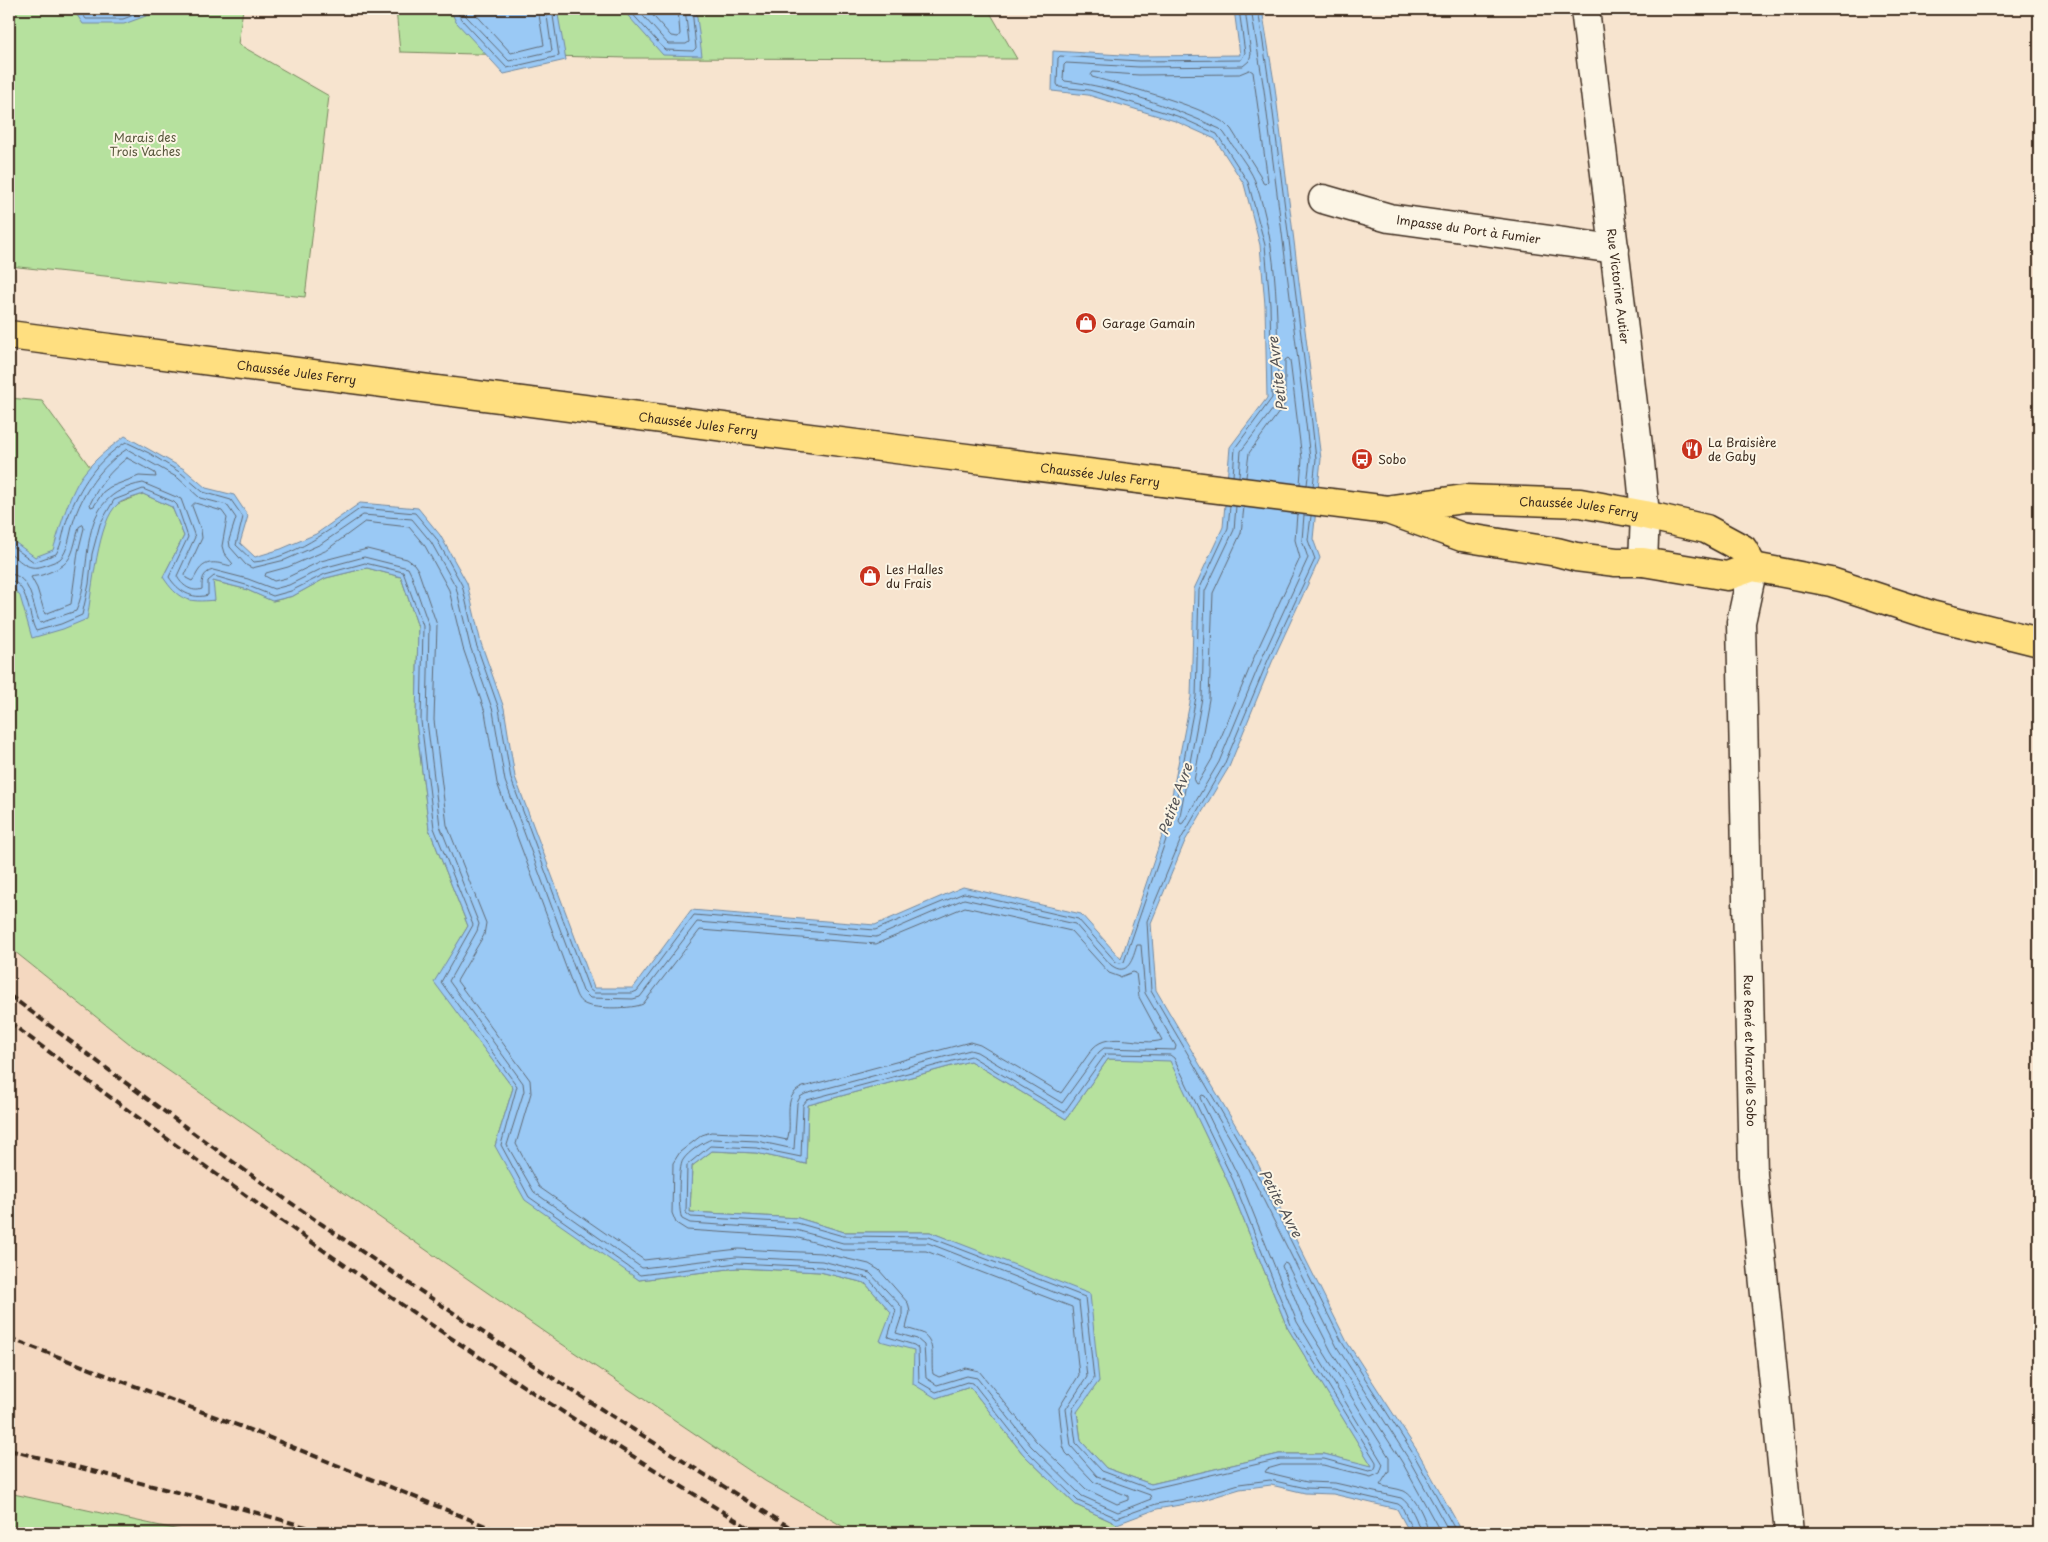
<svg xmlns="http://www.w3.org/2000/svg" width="2048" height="1542" viewBox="0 0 2048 1542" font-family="'Playpen Sans',sans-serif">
	<rect width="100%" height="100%" fill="#f7e4cf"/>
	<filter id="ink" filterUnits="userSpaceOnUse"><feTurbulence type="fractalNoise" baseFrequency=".02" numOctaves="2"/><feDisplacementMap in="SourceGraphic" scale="10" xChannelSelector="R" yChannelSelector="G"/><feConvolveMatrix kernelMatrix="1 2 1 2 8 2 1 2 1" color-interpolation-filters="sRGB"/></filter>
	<g filter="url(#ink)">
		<!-- built -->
		<path fill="#f4d8c0" d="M 9,947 L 130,1044 L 765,1481 L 854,1533 L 193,1533 L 9,1493 Z"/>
		<!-- green -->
		<g fill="#b6e19e" stroke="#78865e">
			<path d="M 9,9 L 243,9 L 238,44 L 329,96 L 305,297 L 9,266 Z"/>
			<path d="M 396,9 L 988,9 L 1017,59 L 628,58 L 400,52 Z"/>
			<path d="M 9,398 L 42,401 L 117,504 L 143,494 L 172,507 L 184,536 L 163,577 L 214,601 L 213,581 L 245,589 L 273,601 L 293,596 L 326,578 L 367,568 L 401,577 L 418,627 L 416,721 L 429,829 L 468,926 L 435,982 L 513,1088 L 495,1146 L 639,1280 L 737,1268 L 820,1272 L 865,1283 L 891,1312 L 914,1350 L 936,1398 L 970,1387 L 1023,1454 L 1076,1505 L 1117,1524 L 1113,1533 L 854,1533 L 765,1481 L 547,1334 L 130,1044 L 9,947 Z"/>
			<path d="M 1108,1059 L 1170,1060 L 1229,1184 L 1287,1327 L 1373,1467 L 1324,1454 L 1279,1454 L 1151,1484 L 1106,1468 L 1081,1441 L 1077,1411 L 1099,1381 L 999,1260 L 930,1232 L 844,1232 L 798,1218 L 690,1212 L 692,1166 L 712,1151 L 756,1153 L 806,1164 L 808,1105 L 970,1061 L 1066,1119 Z"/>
			<path d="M 9,1493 L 193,1533 L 9,1533 Z"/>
		</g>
		<!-- water -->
		<g fill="#9ac9f5" stroke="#74899f" fill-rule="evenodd">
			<path d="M 73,9 L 165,9 L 124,24 L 83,24 Z"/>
			<path d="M 450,9 L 557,9 L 566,60 L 504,74 L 456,22 Z"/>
			<path d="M 622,9 L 698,9 L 696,10 L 702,56 L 663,55 Z"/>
			<path d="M 1234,9 L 1262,9 L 1275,88 L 1321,459 L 1313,539 L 1320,558 L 1272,662 L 1229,767 L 1185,841 L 1151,923 L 1156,990 L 1256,1160 L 1347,1342 L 1418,1452 L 1463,1533 L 1410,1533 L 1397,1509 L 1333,1494 L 1305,1493 L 1271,1485 L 1240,1489 L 1197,1502 L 1157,1509 L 1117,1524 L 1076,1505 L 1023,1454 L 970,1387 L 936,1398 L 913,1384 L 914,1350 L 880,1341 L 891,1312 L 865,1283 L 820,1272 L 737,1268 L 639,1280 L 525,1200 L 495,1146 L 513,1088 L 434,982 L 468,926 L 429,829 L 416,721 L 418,627 L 401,577 L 367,568 L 326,578 L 293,596 L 272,601 L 245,589 L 213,581 L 215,600 C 188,603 178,600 163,577 L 184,536 L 172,507 L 143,494 C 136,497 124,499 118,504 C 98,519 92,593 87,619 L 63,629 L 32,638 L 20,596 L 9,583 L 9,538 L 35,557 L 53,550 C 60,528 70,490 85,472 C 97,457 111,447 125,436 L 184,469 L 206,488 L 234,495 L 248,516 L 240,543 L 255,557 L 281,549 L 316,534 L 360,503 L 418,508 L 440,535 L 467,583 L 481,643 L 504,708 L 515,777 L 594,988 L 633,988 L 691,910 L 875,925 L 963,887 L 1081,914 L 1121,959 L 1167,821 L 1191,697 L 1194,589 L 1223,527 L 1230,447 L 1267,398 L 1265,305 L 1260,245 L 1244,184 L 1215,139 L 1175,121 L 1088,95 L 1052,91 L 1053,51 L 1140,56 L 1240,55 ZM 1108,1059 L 1170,1061 L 1229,1184 L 1287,1327 L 1372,1466 L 1324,1454 L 1279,1454 L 1151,1484 L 1106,1468 L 1081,1441 L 1077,1412 L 1099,1381 L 1090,1294 L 930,1232 L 844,1232 L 798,1218 L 690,1212 L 692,1166 L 712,1151 L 756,1153 L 806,1164 L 808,1105 L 970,1061 L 1066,1119 Z"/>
		</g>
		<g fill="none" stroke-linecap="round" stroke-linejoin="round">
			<!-- shore -->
			<g stroke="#616a74" stroke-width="1">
				<path d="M 79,9 L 86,19 L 123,19 L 150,9"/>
				<path d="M 456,9 L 461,19 L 507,68 L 559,56 L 552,9"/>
				<path d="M 463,9 L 466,16 L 509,61 L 552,51 L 546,9"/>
				<path d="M 471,9 L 511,53 L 544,45 L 538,9"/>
				<path d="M 628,9 L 665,50 L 693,51 L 696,48 L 692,9"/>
				<path d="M 637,9 L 668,44 L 686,44 L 689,42 L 685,9"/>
				<path d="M 647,9 L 671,36 L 678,37 L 680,34 L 678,9"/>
				<path d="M 1251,9 L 1264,90 L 1306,424 L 1310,459 L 1307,485"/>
				<path d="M 1258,9 L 1270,89 L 1312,423 L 1316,459 L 1313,486"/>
				<path d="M 1250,70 L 1253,72 L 1268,181 L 1265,184 L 1263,183 L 1260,175 L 1231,129 C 1214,108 1121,85 1092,77 L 1091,75 L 1093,72 L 1139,75 L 1239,74 Z"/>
				<path d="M 127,458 L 155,473 L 156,477 L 139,476 L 110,487 L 103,492 L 94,506 L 91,507 L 90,504 C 99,485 110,471 127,458 Z"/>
				<path d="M 1233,476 L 1235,448 L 1272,398 L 1270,304 L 1265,245 L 1248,182 L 1217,134 L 1177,116 L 1089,90 L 1059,87 L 1057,84 L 1058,58 L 1060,56 L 1139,61 L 1241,60 L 1245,53 L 1239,9"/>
				<path d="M 1239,476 L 1241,451 L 1276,405 L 1278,398 C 1277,326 1280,251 1255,181 C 1249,166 1233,147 1224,133 L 1220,129 C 1171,107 1118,87 1065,81 L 1063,79 L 1064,65 L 1066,63 L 1139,67 L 1243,66 L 1249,61 L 1251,54 L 1245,9"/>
				<path d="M 1246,477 L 1249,453 L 1285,404 L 1285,360 L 1288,358 L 1290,360 L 1302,459 L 1300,484"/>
				<path d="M 195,503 L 222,511 L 227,518 L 222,546 L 224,553 L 233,564 L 231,566 C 219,563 207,559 199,570 C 196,574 195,578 192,581 L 186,578 L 185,575 L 202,538 L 201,530 L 192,506 Z"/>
				<path d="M 1236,506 L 1234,530 L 1205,591 L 1202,698 L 1179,821 L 1181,824 L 1183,823 L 1219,762 L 1262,658 L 1308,558 L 1302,540 L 1304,515"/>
				<path d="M 1244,507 L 1241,533 L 1213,593 L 1209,699 L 1194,781 L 1196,784 L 1198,783 L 1212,759 L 1255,655 L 1300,558 L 1295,540 L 1297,514"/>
				<path d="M 1311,516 L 1308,540 L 1315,559 L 1268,660 L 1224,765 L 1181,839 L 1147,921 L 1151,991 L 1251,1162 L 1343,1344 L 1414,1455 L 1457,1533"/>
				<path d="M 365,522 L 409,527 L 425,546 L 449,590 L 463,648 L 485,712 L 497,783 L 576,994 C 578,999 581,1003 587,1005 C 597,1009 633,1009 643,1004 L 700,930 L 876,944 L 965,907 L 1071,931 L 1109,973 L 1120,977 L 1133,972 L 1136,973 L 1139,997 L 1162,1040 C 1142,1047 1110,1030 1093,1048 L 1061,1093 L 980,1045 L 970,1042 L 803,1087 C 780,1096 794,1122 787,1140 L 758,1134 L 711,1132 L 702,1135 L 680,1152 L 673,1163 L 672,1213 L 676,1223 L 687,1230 L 795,1237 L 843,1250 L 926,1251 L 1072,1307 L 1079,1375 L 1059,1408 L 1063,1446 L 1066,1453 L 1094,1482 L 1128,1496 L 1128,1500 L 1117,1504 L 1086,1489 L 1036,1441 L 979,1371 L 966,1368 L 939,1377 L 933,1374 C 930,1360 937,1342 922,1333 C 917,1331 911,1330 906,1328 L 910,1312 L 908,1303 L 879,1270 L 869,1264 L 822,1253 L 738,1249 L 644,1260 L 539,1187 L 516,1144 L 531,1093 L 530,1080 L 457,981 L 484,935 L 486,923 L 447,825 L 434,720 L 437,625 L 418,570 L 414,564 L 407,559 L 367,549 L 321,561 L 286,578 L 274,581 L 265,576 L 266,573 L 288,567 L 325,551 Z"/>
				<path d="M 83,525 L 84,528 L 78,552 L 71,604 L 45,614 L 37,588 L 31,577 C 34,576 38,576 42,575 C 74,564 71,556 79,527 Z"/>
				<path d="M 9,544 L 34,562 L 56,554 C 63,543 63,529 68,517 C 80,486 97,460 126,442 L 149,453 L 181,473 L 203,492 L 231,500 L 243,517 L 236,545 L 254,562 C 292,559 331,529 361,508 L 415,513 L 436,538 L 462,585 L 476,644 L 499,709 L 511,779 L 589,989 L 594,993 L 632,993 L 637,991 L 694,915 L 875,930 L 964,893 L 1078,919 L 1116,962 L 1120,963 L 1124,962 L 1172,822 L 1196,697 L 1199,590 L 1228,528 L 1230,506"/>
				<path d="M 9,552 C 22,562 28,572 46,565 C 50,563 56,562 60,559 C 68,552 70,533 73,523 C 82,493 101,466 127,449 L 178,478 L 200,498 L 227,505 L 236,518 L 229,540 L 230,547 L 246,565 L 252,568 L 285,560 L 321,544 L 363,515 L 412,519 L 431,542 L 456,587 L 470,646 L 493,711 L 505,781 L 583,991 L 590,998 L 633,999 L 640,997 L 697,922 L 876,937 L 964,899 L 1075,924 L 1111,965 C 1128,978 1133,958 1137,945 L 1141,945 L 1145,993 L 1176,1046 L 1175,1050 L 1104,1048 L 1099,1052 L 1062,1103 L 977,1052 L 970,1050 L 805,1094 L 800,1097 L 797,1103 L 794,1149 L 757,1141 L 712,1139 C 703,1142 688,1152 683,1160 C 678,1167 678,1211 682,1219 L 690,1223 L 796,1230 L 843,1243 L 928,1243 L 1079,1302 L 1087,1377 L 1066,1409 L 1071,1446 L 1097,1476 L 1150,1495 L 1151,1499 L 1118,1512 L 1082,1496 L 1031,1446 L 977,1378 L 967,1376 L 937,1385 L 926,1378 L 924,1345 L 917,1339 L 896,1333 L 902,1315 L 902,1307 L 870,1273 L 822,1261 L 736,1257 L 642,1268 L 534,1192 L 507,1145 L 524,1091 L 523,1083 L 449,981 L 477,931 L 479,924 L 440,826 L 427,721 L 429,626 L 411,574 L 408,568 L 364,557 L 323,568 L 289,585 L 274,589 L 248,579 L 213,570 C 202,573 202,580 202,589 C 192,593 181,585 177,576 L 195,537 L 181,499 L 143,483 C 72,496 96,564 76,611 L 40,623 C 32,607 32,575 9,574"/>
				<path d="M 9,580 C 29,583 28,617 36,631 L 61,624 L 82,615 L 89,584 L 92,554 L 100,524 L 114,500 L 143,489 L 174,502 L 177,505 L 188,537 L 169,577 C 178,591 192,600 208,595 L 208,581 L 214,576 L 246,585 L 273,596 L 291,591 L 325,574 L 365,563 L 403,572 L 423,626 L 421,721 L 434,828 L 473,925 L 441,982 L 517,1086 L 501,1145 L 529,1197 L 640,1275 L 737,1263 L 821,1267 L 868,1278 L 896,1310 L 888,1337 L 914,1345 L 918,1348 L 919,1382 L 936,1392 L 967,1382 L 973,1383 L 1026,1450 L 1078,1501 L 1117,1518 L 1156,1504 L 1196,1497 L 1239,1484 L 1270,1480 L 1306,1488 L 1333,1489 L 1398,1504 L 1402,1507 L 1414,1533"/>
				<path d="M 1106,1054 L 1170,1055 L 1174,1058 L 1234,1182 L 1291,1325 L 1376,1462 L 1376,1466 L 1374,1470 L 1369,1471 L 1324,1459 L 1280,1459 L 1150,1489 L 1102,1471 L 1076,1443 L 1072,1413 L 1073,1408 L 1094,1379 L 1085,1297 L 929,1237 L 843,1236 L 797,1223 L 691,1217 L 686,1213 L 687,1165 L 710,1146 L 757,1148 L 801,1157 L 803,1105 L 807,1100 L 971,1056 L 1064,1112 Z"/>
				<path d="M 1420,1533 C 1419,1523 1410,1503 1401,1498 L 1335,1483 L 1307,1482 L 1265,1472 L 1267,1469 L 1281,1465 L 1323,1465 L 1371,1477 L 1380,1473 L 1383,1464 L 1297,1322 L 1240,1180 L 1200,1098 L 1202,1095 L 1205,1096 L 1246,1165 L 1337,1347 L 1408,1458 L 1450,1533"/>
				<path d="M 1428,1533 C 1427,1521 1416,1497 1404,1491 C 1396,1488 1388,1488 1380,1485 L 1389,1471 L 1389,1457 L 1303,1319 L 1282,1266 L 1284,1263 L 1287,1264 L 1331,1351 L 1402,1462 L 1441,1533"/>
			</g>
			<!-- minor casing -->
			<g stroke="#3b2a1e" stroke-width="31">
				<g id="minor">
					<path id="s1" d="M 1585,9 L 1640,462 L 1645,515 L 1643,562"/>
					<path id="s2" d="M 1323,199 L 1389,218 L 1615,249"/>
					<path id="s3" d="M 1753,567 L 1741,622 L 1753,1175 L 1789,1533"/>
				</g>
			</g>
			<!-- major casing -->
			<g stroke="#3b2a1e" stroke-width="31">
				<g id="major">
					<path id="s4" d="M 9,335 L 927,453 L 1388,510 L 1462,537 L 1557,552 L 1576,557 L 1616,562 L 1643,562 L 1727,576 L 1753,567 L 1831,582 L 1931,615 L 2039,642"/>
					<path id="s5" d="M 1392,509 L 1464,499 L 1580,503 L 1645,515 L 1706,529 L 1743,549 L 1753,567"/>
				</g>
			</g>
			<!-- minor -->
			<use href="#minor" stroke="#fcf5e5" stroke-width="28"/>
			<!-- major -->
			<use href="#major" stroke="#ffdf80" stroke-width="28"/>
			<!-- rail -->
			<g stroke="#3b2a1e" stroke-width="4" stroke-dasharray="8 4" stroke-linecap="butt">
				<path d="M 9,995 C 113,1073 216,1152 323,1225 C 479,1332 638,1434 799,1533"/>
				<path d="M 9,1022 C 160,1135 312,1245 469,1350 C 563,1414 660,1473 757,1533"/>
				<path d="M 9,1338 L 263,1435 L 503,1533"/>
				<path d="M 9,1450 L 240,1508 L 327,1533"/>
			</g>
		</g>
	</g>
	<!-- icons -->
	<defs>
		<g id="shop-disc" transform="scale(1.125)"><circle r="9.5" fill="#c8321e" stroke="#fcf5e5"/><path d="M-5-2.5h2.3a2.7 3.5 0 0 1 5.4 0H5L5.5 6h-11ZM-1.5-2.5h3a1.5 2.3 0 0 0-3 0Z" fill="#fff"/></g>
		<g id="restaurant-disc" transform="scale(1.125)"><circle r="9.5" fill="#c8321e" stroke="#fcf5e5"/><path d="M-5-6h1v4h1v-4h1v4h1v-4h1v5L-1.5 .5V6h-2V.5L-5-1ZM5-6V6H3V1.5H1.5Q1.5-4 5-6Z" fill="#fff"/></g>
		<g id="bus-disc" transform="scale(1.125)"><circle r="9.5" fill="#c8321e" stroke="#fcf5e5"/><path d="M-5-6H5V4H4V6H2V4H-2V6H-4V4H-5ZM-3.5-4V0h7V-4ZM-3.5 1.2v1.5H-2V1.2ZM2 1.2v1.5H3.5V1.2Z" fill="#fff"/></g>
	</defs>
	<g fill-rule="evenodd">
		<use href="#shop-disc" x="1086" y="323"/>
		<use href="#restaurant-disc" x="1692" y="449"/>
		<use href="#bus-disc" x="1362" y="459"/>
		<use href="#shop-disc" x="870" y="576"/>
	</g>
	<g text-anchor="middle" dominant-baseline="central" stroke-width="4" stroke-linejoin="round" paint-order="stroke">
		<!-- park labels -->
		<g font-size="12" fill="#5a583e" stroke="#fcf5e5">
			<text x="145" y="137">Marais des<tspan x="145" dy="14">Trois Vaches</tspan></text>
		</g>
		<!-- street labels -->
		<g font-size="12" fill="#3b2a1e" stroke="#fcf5e5">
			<text stroke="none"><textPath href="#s2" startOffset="149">Impasse du Port à Fumier</textPath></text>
			<text stroke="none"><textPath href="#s1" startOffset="279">Rue Victorine Autier</textPath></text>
			<text stroke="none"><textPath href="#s4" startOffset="290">Chaussée Jules Ferry</textPath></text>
			<text stroke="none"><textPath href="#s4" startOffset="695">Chaussée Jules Ferry</textPath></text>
			<text stroke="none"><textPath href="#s4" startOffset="1100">Chaussée Jules Ferry</textPath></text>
			<text stroke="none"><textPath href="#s5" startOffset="188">Chaussée Jules Ferry</textPath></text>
			<text stroke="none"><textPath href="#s3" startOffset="485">Rue René et Marcelle Sobo</textPath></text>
		</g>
		<!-- poi labels -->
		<g font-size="12" fill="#3b2a1e" stroke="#fcf5e5" text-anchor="start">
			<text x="1102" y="323">Garage Gamain</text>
			<text x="1708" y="442">La Braisière<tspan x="1708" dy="14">de Gaby</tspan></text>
			<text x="1378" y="459">Sobo</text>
			<text x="886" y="569">Les Halles<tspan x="886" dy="14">du Frais</tspan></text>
		</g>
		<!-- water labels -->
		<g font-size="14" font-style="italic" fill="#535254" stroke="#fcf5e5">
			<text transform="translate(1277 374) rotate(-97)">Petite Avre</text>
			<text transform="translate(1175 799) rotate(-70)">Petite Avre</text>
			<text transform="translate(1281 1203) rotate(62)">Petite Avre</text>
		</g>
	</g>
	<!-- margin -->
	<rect width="2048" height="1542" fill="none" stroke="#fcf5e5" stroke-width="30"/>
	<rect x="15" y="15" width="2018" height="1512" fill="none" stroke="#3b2a1e" stroke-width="2" filter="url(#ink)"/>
</svg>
